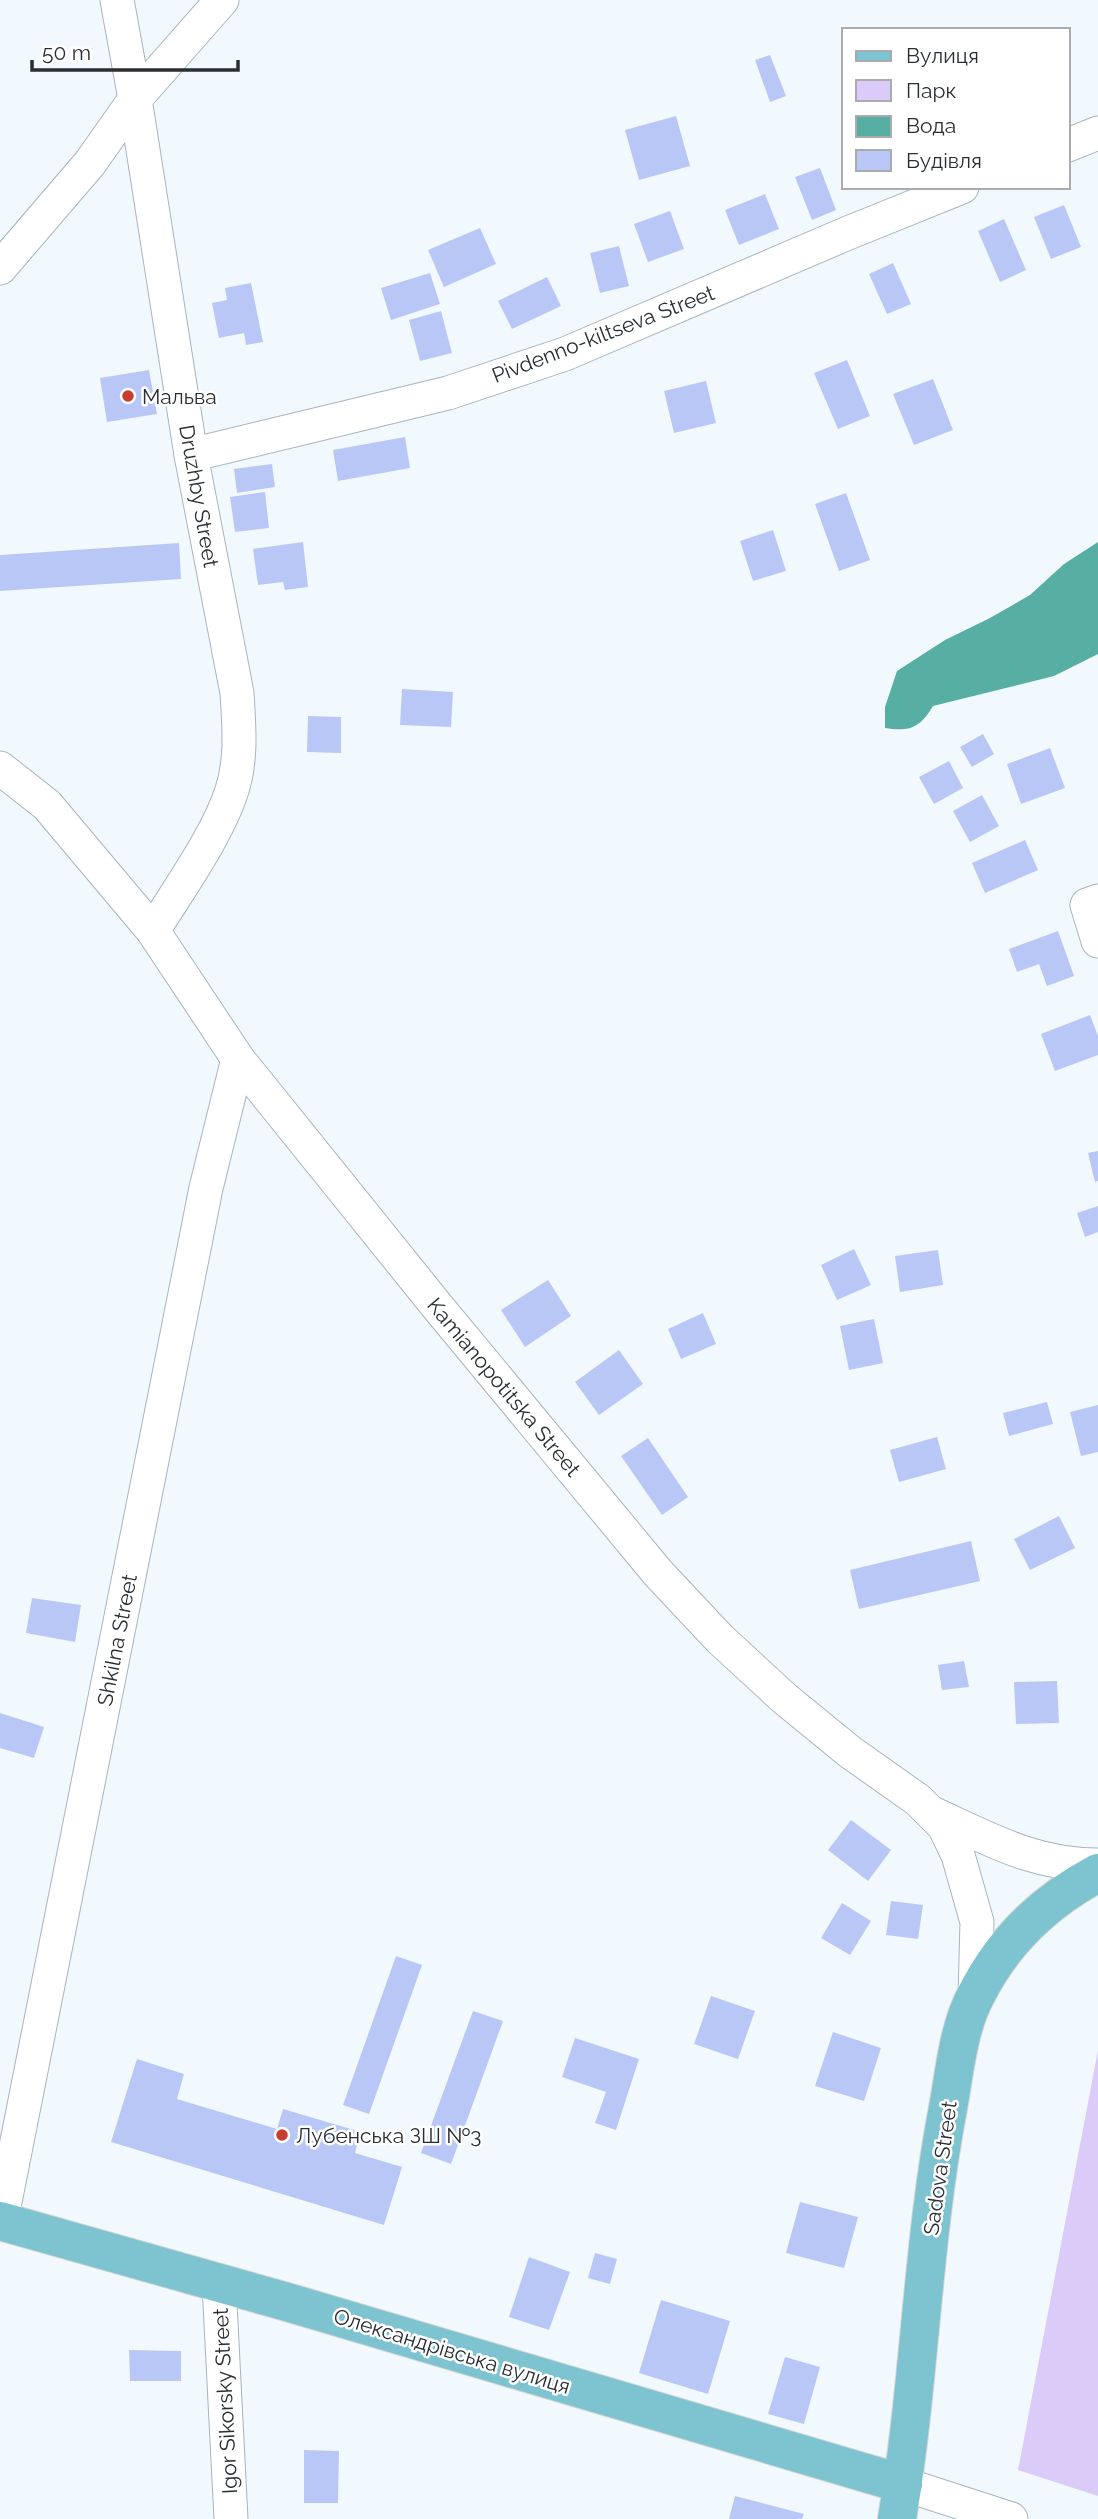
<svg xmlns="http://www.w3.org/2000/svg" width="1098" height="2519" viewBox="0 0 1098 2519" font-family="Raleway,sans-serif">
	<rect width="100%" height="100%" fill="#f1f9ff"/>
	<!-- green -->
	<path fill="#dbcbf8" d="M 1098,2050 L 1098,2496 L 1018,2470 Z"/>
	<!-- water -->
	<path fill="#57aea2" d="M 1098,542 L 1098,654 L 1054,676 L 933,706 C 920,728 909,732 885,728 L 885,707 L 897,671 L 945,640 L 990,618 L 1030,595 L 1064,564 Z"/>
	<!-- building -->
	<g fill="#b9c7f7">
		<path d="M 770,55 L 786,96 L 770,102 L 755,60 Z"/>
		<path d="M 676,116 L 690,166 L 639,180 L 625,130 Z"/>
		<path d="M 820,168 L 836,210 L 812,220 L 795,177 Z"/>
		<path d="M 765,194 L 779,229 L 739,245 L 725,210 Z"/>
		<path d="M 1064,205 L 1081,247 L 1051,259 L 1034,217 Z"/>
		<path d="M 670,211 L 684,249 L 648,262 L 634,224 Z"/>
		<path d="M 1004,219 L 1026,270 L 1000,282 L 978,231 Z"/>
		<path d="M 480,228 L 496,264 L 444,287 L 428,250 Z"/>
		<path d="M 619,246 L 629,286 L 600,293 L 590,253 Z"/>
		<path d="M 893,263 L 911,304 L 887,314 L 869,274 Z"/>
		<path d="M 430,273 L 440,304 L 391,320 L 381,288 Z"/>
		<path d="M 547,277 L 561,306 L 512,329 L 498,301 Z"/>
		<path d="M 251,283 L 263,342 L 246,345 L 244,333 L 219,338 L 212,303 L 227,300 L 225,288 Z"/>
		<path d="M 441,311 L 452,353 L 420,361 L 409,320 Z"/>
		<path d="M 847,360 L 870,416 L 838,429 L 814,373 Z"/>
		<path d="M 149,370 L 157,414 L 107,422 L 100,378 Z"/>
		<path d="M 933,379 L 953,430 L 914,445 L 893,394 Z"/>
		<path d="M 706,381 L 716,423 L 674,433 L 664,391 Z"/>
		<path d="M 405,437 L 410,468 L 338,481 L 333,450 Z"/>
		<path d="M 272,464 L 275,487 L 237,493 L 234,469 Z"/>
		<path d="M 265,492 L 269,528 L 235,532 L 230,497 Z"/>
		<path d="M 846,493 L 870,560 L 839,571 L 815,504 Z"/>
		<path d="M 773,530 L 786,571 L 753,581 L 740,541 Z"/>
		<path d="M 303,542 L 308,587 L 285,590 L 283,582 L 258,585 L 253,549 Z"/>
		<path d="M 179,543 L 181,579 L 0,591 L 0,555 Z"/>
		<path d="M 402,689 L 453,692 L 451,727 L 400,725 Z"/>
		<path d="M 308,716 L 341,717 L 341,753 L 307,752 Z"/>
		<path d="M 983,734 L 994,754 L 972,767 L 960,747 Z"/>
		<path d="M 1050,748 L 1065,788 L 1021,804 L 1007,764 Z"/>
		<path d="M 949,761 L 963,788 L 934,804 L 919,777 Z"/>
		<path d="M 982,795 L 999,826 L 970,842 L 953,811 Z"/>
		<path d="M 1025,840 L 1038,870 L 985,893 L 972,863 Z"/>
		<path d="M 1058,931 L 1074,976 L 1047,986 L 1039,964 L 1017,972 L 1009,949 Z"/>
		<path d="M 1090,1015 L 1098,1036 L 1098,1055 L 1055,1071 L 1041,1034 Z"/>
		<path d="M 1098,1151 L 1098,1181 L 1095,1182 L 1088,1153 Z"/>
		<path d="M 1098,1206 L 1098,1232 L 1085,1237 L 1077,1213 Z"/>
		<path d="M 854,1249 L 871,1285 L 837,1300 L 821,1265 Z"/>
		<path d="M 938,1250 L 943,1285 L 900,1292 L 895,1256 Z"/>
		<path d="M 548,1280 L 571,1316 L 525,1347 L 501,1310 Z"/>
		<path d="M 703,1313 L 716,1344 L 681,1359 L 668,1329 Z"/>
		<path d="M 874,1319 L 883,1363 L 849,1370 L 840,1326 Z"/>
		<path d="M 619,1350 L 643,1384 L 599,1415 L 575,1382 Z"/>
		<path d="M 1047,1402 L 1053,1424 L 1009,1436 L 1003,1413 Z"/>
		<path d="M 1098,1405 L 1098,1452 L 1081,1456 L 1070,1412 Z"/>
		<path d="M 937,1437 L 946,1469 L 899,1482 L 890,1450 Z"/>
		<path d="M 648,1438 L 688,1497 L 662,1515 L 621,1456 Z"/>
		<path d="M 1059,1516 L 1075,1548 L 1030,1570 L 1014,1539 Z"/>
		<path d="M 971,1541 L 980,1581 L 859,1609 L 850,1570 Z"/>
		<path d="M 32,1598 L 81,1605 L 75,1642 L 26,1633 Z"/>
		<path d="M 964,1661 L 969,1687 L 942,1690 L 938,1665 Z"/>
		<path d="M 1057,1681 L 1059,1723 L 1016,1724 L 1014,1682 Z"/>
		<path d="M 0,1713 L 44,1727 L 34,1758 L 0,1748 Z"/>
		<path d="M 851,1820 L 891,1850 L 868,1881 L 828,1850 Z"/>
		<path d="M 891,1901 L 923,1905 L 918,1939 L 886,1935 Z"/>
		<path d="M 842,1903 L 871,1921 L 850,1955 L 821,1938 Z"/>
		<path d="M 396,1956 L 422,1965 L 369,2114 L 343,2105 Z"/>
		<path d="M 711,1996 L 755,2011 L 738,2059 L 694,2044 Z"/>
		<path d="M 473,2011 L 503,2021 L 451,2164 L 421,2153 Z"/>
		<path d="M 833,2032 L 881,2048 L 864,2101 L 815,2086 Z"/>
		<path d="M 575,2038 L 639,2059 L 616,2130 L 595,2123 L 606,2092 L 562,2077 Z"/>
		<path d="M 137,2059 L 184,2074 L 177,2099 L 277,2129 L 283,2109 L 361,2132 L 355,2153 L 402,2167 L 384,2225 L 111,2142 Z"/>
		<path d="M 800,2202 L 858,2217 L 844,2268 L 786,2253 Z"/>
		<path d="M 595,2253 L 617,2259 L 610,2284 L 588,2278 Z"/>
		<path d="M 529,2257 L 570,2272 L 549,2330 L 509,2317 Z"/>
		<path d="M 661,2300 L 730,2321 L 708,2394 L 639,2373 Z"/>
		<path d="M 129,2350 L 181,2351 L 181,2381 L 130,2381 Z"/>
		<path d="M 785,2357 L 820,2367 L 804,2424 L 768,2414 Z"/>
		<path d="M 304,2450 L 339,2451 L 338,2503 L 304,2503 Z"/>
		<path d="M 735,2496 L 804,2514 L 802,2519 L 729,2519 Z"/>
	</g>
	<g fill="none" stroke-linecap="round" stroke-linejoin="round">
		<!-- minor casing -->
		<g stroke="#a8b4bd" stroke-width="35">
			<g id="minor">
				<path d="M 117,0 L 135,99 L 191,455 L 237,693 C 239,726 242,759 232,790 C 218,835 178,890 153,931"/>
				<path d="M 1068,145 L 1098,133"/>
				<path d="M 0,268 L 90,163 L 135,99 L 222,0"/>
				<path d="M 191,455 L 448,393 L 565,354 L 848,233 L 962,187"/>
				<path d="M 0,768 L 47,805 L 153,931 L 238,1059 L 437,1306 L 658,1573 L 720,1639 L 784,1698 L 850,1752 L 918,1800 L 944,1826 L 958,1855 L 977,1922 L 975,1996"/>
				<path d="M 1098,901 L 1087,905 L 1098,941"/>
				<path d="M 932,1813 C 989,1839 1034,1865 1098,1865"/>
				<path d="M 1,2222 L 206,1188 L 238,1059"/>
				<path d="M 219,2284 L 231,2519"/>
				<path d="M 903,2484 L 1011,2519"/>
			</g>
		</g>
		<!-- major casing -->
		<g stroke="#d4d5d6" stroke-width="40">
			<g id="major">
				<path d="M 0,2221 L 287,2302 L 903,2484"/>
				<path d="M 897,2519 C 920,2383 922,2243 948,2108 C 955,2070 958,2029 976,1995 C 1003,1941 1045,1901 1098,1873"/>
			</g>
		</g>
		<!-- minor -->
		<use href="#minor" stroke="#fff" stroke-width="33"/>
		<!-- major -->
		<use href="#major" stroke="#7ec3d0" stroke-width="38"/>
	</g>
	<!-- markers -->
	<g fill="#c93c30" stroke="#fff" stroke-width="2.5">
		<circle cx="128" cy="396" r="7"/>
		<circle cx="282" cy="2135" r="7"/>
	</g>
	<g text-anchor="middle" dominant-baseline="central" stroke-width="5" stroke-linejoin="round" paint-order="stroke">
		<!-- street labels -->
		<g font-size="21" fill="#292e32" stroke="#fff">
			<text transform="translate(603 334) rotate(-21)">Pivdenno-kiltseva Street</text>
			<text transform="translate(199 496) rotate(80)">Druzhby Street</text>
			<text transform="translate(504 1387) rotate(50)">Kamianopotitska Street</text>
			<text transform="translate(117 1640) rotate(-79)">Shkilna Street</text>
			<text transform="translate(940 2168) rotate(-82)">Sadova Street</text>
			<text transform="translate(452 2351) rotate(17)">Олександрівська вулиця</text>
			<text transform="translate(225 2401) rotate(-93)">Igor Sikorsky Street</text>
		</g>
		<!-- poi labels -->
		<g font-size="21" fill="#292e32" stroke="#fff" text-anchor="start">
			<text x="142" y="396">Мальва</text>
			<text x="296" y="2135">Лубенська ЗШ №3</text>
		</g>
	</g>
	<!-- legend -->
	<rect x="842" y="28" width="228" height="161" fill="#ffffff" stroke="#a9abad" stroke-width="2"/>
	<rect x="856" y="51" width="35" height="10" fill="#7ec3d0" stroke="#a9abad" stroke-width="2"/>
	<text x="906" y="63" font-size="21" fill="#292e32">Вулиця</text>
	<rect x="856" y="80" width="35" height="21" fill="#dbcbf8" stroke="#a9abad" stroke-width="2"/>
	<text x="906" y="98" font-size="21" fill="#292e32">Парк</text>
	<rect x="856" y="116" width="35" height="21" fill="#57aea2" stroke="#a9abad" stroke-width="2"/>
	<text x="906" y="133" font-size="21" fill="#292e32">Вода</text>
	<rect x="856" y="150" width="35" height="21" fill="#b9c7f7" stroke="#a9abad" stroke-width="2"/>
	<text x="906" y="168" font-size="21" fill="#292e32">Будівля</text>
	<!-- scale -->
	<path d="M32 60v10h206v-10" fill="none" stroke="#292e32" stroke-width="3.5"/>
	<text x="42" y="60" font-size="21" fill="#292e32" stroke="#ffffff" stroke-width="5" paint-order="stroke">50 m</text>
</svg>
